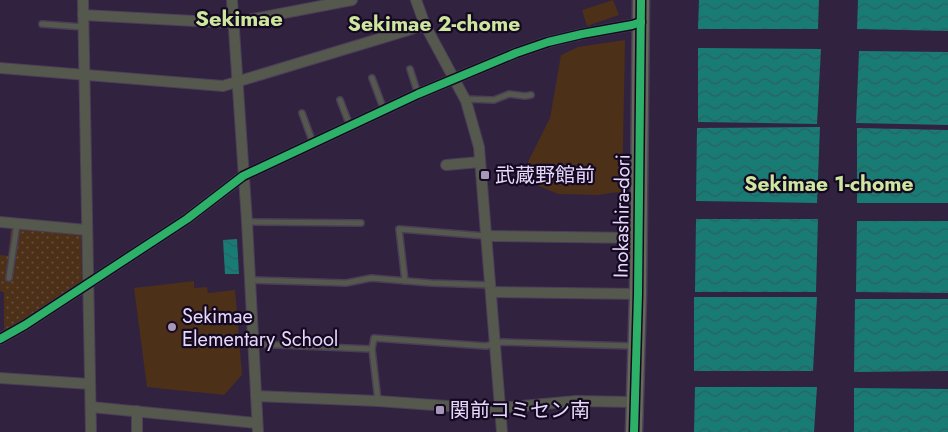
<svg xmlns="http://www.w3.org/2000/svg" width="948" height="432" viewBox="0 0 948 432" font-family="Jost,'Noto Sans JP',sans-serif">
	<defs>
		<pattern id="green-dots" width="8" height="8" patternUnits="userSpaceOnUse" patternTransform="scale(1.25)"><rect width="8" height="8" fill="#4c3018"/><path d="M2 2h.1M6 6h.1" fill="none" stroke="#664d3a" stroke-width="1.8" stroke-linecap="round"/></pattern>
		<pattern id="water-waves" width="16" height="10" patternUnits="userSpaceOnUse" patternTransform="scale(1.25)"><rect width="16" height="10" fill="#187b74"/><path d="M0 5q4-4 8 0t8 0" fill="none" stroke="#2c6162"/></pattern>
	</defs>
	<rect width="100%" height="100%" fill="#312240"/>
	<!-- green -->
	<path fill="url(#green-dots)" d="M 11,227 L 81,233 L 82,285 L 4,334 L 4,292 L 0,291 L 0,255 L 8,256 Z"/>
	<!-- pitch -->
	<g fill="#4c3018">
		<path d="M 613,0 L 619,15 L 587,26 L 582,10 Z"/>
		<path d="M 625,40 L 622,195 L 619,195 L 618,192 L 598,195 L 558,194 L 520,178 L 550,118 L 561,55 L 578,47 Z"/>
		<path d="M 194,281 L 194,288 L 207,287 L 208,293 L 235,290 L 242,375 L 224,395 L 147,387 L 134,288 Z"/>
	</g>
	<!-- water -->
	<g fill="url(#water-waves)">
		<path d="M 699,0 L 819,0 L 818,29 L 698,29 Z"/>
		<path d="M 858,0 L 948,0 L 948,31 L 857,29 Z"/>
		<path d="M 698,48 L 821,49 L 817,124 L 698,122 Z"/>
		<path d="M 859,51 L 948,52 L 948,125 L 856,123 Z"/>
		<path d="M 820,127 L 817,203 L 696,201 L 697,128 Z"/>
		<path d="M 857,128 L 948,130 L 948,203 L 857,203 Z"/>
		<path d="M 696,219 L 818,219 L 816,292 L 695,292 Z"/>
		<path d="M 857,221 L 948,221 L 948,293 L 856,292 Z"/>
		<path d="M 237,239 L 239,274 L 225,274 L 223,240 Z"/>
		<path d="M 694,297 L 817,297 L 813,371 L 694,371 Z"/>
		<path d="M 855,299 L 948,299 L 948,371 L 854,372 Z"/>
		<path d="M 695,387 L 817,387 L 814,432 L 694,432 Z"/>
		<path d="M 854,388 L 948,389 L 948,432 L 854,432 Z"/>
	</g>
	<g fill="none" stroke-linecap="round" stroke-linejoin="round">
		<!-- lane casing -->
		<g stroke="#4a3e58" stroke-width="8">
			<g id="lane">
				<path d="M 42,24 L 83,27"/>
				<path d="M 410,69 L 418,94"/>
				<path d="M 372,78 L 384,110"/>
				<path d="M 465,99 L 494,100 L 509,94 L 525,96 L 531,95"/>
				<path d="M 340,100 L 350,126"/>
				<path d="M 302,113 L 313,143"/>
				<path d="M 247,222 L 361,223"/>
				<path d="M 9,278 L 17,224"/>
				<path d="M 250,280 L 346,283 L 371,278 L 431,283 L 490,285"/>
				<path d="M 405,281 L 399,229 L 486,236"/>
				<path d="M 253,344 L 372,349"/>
				<path d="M 378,401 L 372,349 L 374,338 L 486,346 L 502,342 L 633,346"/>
			</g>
		</g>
		<!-- street casing -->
		<g stroke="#4a3e58" stroke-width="12">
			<g id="street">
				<path d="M 83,0 L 91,432"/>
				<path d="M 232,0 L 247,222 L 258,432"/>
				<path d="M 416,0 L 425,25 L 466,101 L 479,147 L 502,432"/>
				<path d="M 83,15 L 232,23 L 352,0"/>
				<path d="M 0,68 L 223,86 L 425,25"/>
				<path d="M 446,165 L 480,162"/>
				<path d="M 0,222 L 87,230"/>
				<path d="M 487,236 L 638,238"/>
				<path d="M 491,292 L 638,294"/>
				<path d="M 0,339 L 25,325 L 187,219 L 243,176 L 418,94 L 516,53 L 548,42 L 582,34 L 632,25 L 641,22"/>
				<path d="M 0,378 L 90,384"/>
				<path d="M 256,396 L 378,401 L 489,409 L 576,401 L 634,402"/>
				<path d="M 91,407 L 257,423"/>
				<path d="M 137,411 L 137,432"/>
			</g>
		</g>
		<!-- primary casing -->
		<g stroke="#4a3e58" stroke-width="19">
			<path id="primary" d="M 634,432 L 638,294 L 641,0"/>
		</g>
		<!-- lane -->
		<use href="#lane" stroke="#55584c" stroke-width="5"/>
		<!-- street -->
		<use href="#street" stroke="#55584c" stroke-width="10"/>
		<!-- primary -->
		<use href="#primary" stroke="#656957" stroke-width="16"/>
		<!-- cycleway casing -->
		<g stroke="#150921" stroke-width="11">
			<g id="cycleway">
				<path d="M 0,339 L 25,325 L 187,219 L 243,176 L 418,94 L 516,53 L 548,42 L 582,34 L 632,25 L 641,22"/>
				<path d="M 634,432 L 638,294 L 641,0"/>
			</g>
		</g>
		<!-- cycleway -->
		<use href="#cycleway" stroke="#2db169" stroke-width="8"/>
	</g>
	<!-- markers -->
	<g fill="#a798ba" stroke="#150921" stroke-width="2">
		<rect x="480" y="170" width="10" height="10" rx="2.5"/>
		<circle cx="172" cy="327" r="5"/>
		<rect x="435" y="405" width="10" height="10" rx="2.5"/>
	</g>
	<g text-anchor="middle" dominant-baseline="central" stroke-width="4.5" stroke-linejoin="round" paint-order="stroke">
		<!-- poi labels -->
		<g font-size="20" fill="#e6d8fb" stroke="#150921" text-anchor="start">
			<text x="495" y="175">武蔵野館前</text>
			<text x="182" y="316">Sekimae<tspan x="182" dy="23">Elementary School</tspan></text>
			<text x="450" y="410">関前コミセン南</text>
		</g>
		<!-- street labels -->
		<g font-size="20" fill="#e6d8fb" stroke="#150921">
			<text transform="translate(622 216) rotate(-89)">Inokashira-dori</text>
		</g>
		<!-- neighbourhood labels -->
		<g font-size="21" font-weight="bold" fill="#cde79e" stroke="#150921">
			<text x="434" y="24">Sekimae 2-chome</text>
			<text x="829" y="184">Sekimae 1-chome</text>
		</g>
		<!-- quarter labels -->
		<g font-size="22" font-weight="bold" fill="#cde79e" stroke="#150921">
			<text x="239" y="18">Sekimae</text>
		</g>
	</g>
</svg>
